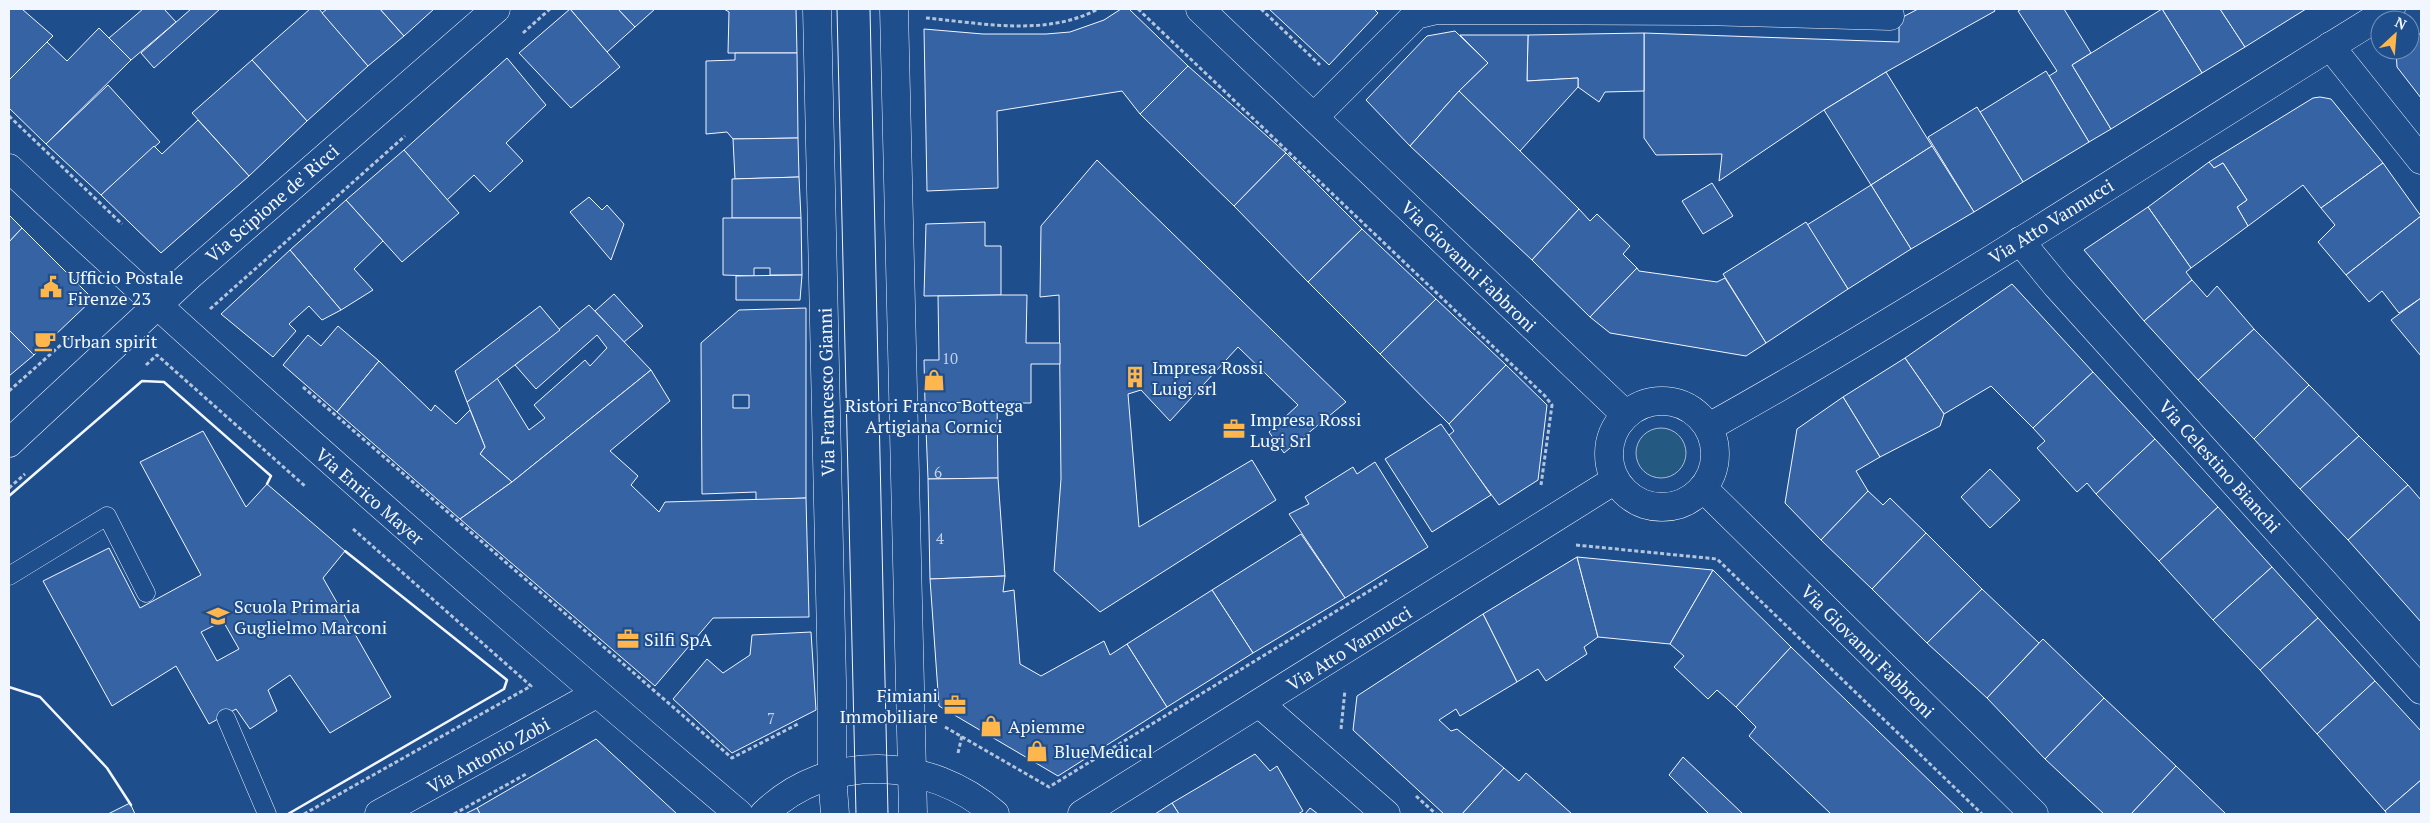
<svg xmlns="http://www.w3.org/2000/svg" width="2430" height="823" viewBox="0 0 2430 823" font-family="'PT Serif',serif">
	<rect width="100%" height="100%" fill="#1f4e8c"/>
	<!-- green -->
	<circle fill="#245a82" stroke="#a8bbd7" cx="1661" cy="453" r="25"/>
	<!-- building -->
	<g fill="#3563a3" stroke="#f2f6ff" fill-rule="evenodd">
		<path d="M 9,9 L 22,9 L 53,36 L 9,80 Z"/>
		<path d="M 143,9 L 164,9 L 176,22 L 131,60 L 109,38 Z"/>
		<path d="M 191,9 L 220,9 L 154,68 L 141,53 Z"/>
		<path d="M 310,9 L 319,9 L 368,66 L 307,121 L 252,60 Z"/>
		<path d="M 327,9 L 380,9 L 404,36 L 368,66 L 322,13 Z"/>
		<path d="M 380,9 L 434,9 L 404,36 Z"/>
		<path d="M 570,9 L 618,9 L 635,27 L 607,52 Z"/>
		<path d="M 570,9 L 620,67 L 571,108 L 519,53 Z"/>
		<path d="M 618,9 L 655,9 L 635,27 Z"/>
		<path d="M 724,9 L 796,9 L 797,53 L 728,53 L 729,12 Z"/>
		<path d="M 1121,9 L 1129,9 L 1188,66 L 1140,114 L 1122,91 L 997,111 L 998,188 L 927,191 L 924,29 L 983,34 L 1046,34 L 1070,32 L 1104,20 Z"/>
		<path d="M 1269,9 L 1374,9 L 1378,13 L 1329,65 Z"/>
		<path d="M 1918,9 L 1994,9 L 1995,11 L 1886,72 L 1824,110 L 1719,181 L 1722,154 L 1656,155 L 1644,138 L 1644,33 L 1899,42 L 1899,19 Z"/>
		<path d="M 2022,9 L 2064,9 L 2091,53 L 2072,65 L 2111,129 L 2089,142 L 2049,76 L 2057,71 L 2018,11 Z"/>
		<path d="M 2162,9 L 2220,9 L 2245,47 L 2202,73 Z"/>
		<path d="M 2162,9 L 2202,73 L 2111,129 L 2072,65 Z"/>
		<path d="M 2220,9 L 2306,9 L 2245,47 Z"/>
		<path d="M 99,28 L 131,60 L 46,144 L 9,108 L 9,80 L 47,42 L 67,61 Z"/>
		<path d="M 1455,31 L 1488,63 L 1459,91 L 1410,146 L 1366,100 L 1427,36 Z"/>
		<path d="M 1644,33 L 1644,91 L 1605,92 L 1599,102 L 1578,87 L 1578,78 L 1527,81 L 1528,35 Z"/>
		<path d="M 2421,33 L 2421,98 L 2397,67 L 2396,50 L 2410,50 L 2410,40 Z"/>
		<path d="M 1460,35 L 1528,35 L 1527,81 L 1578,78 L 1578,87 L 1520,151 L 1459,91 L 1488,63 Z"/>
		<path d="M 735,53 L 797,53 L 798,138 L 733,139 L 727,132 L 706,134 L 706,61 L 735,60 Z"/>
		<path d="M 507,58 L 546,105 L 506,143 L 523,161 L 490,192 L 474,175 L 447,200 L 404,150 Z"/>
		<path d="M 252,60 L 307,121 L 249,176 L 192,113 Z"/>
		<path d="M 1188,66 L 1286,153 L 1234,206 L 1140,114 Z"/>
		<path d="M 2046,71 L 2089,142 L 2023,182 L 1980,112 Z"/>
		<path d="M 1886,72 L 1932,146 L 1871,185 L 1824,110 Z"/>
		<path d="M 108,85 L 160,142 L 101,195 L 46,144 Z"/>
		<path d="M 1459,91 L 1579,209 L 1532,260 L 1410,146 Z"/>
		<path d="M 2320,97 L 2331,99 L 2383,163 L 2321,208 L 2303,185 L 2248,226 L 2237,207 L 2247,200 L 2223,163 L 2214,168 L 2209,162 L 2313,98 Z"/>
		<path d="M 1977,107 L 2023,182 L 1974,212 L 1928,137 Z"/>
		<path d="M 198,120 L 249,176 L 161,253 L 101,195 L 154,146 L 162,154 Z"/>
		<path d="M 798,138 L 799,177 L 735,179 L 733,139 Z"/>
		<path d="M 1932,146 L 1974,212 L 1911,249 L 1871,185 Z"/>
		<path d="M 404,150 L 459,213 L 402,262 L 346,200 Z"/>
		<path d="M 1286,153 L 1362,229 L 1308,282 L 1234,206 Z"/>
		<path d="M 1097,160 L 1346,402 L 1284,453 L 1269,432 L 1298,405 L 1238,347 L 1170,421 L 1141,390 L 1128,394 L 1139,527 L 1252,460 L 1276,500 L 1100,612 L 1054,571 L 1061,479 L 1059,295 L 1040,297 L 1041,226 Z"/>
		<path d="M 2209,162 L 2214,168 L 2223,163 L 2247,200 L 2237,207 L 2248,226 L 2191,268 L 2148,207 Z"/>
		<path d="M 2383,163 L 2421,216 L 2346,275 L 2318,242 L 2335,225 L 2321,208 Z"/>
		<path d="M 799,177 L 801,218 L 732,218 L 732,179 Z"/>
		<path d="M 1712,183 L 1733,216 L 1703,234 L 1682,201 Z"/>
		<path d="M 1871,185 L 1911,249 L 1848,289 L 1807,225 Z"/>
		<path d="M 589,197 L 602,210 L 607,205 L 624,224 L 611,260 L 570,212 Z"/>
		<path d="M 346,200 L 383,241 L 354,269 L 373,290 L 341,310 L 290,250 Z"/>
		<path d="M 2148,207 L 2191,268 L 2186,272 L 2192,280 L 2144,321 L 2084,250 Z"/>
		<path d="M 1579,209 L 1590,221 L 1597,214 L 1630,246 L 1623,254 L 1637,268 L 1590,317 L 1532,260 Z"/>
		<path d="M 9,215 L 22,228 L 9,242 Z"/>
		<path d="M 2421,216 L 2421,298 L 2399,313 L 2382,291 L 2369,302 L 2346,275 Z"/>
		<path d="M 723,218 L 801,218 L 802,275 L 770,275 L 770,268 L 754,268 L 754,276 L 723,275 Z"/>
		<path d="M 985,222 L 985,246 L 1001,246 L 1001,295 L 924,296 L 926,224 Z"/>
		<path d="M 1806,222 L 1848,289 L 1766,343 L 1723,274 Z"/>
		<path d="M 22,228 L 93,299 L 34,355 L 9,330 L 9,242 Z"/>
		<path d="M 1362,229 L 1436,299 L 1380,354 L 1308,282 Z"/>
		<path d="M 290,250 L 341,310 L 322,320 L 309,306 L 289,324 L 296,331 L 273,357 L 221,314 Z"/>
		<path d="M 1637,268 L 1639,271 L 1717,282 L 1725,278 L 1766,343 L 1746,356 L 1610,333 L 1590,317 Z"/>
		<path d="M 802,275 L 800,300 L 736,300 L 736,276 Z"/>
		<path d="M 2192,280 L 2207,297 L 2217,286 L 2254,329 L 2198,380 L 2144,321 Z"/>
		<path d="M 2012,284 L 2093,372 L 2033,428 L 1991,386 L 1944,414 L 1905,358 Z"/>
		<path d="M 614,294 L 643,326 L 624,342 L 595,311 Z"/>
		<path d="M 1001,295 L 1027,295 L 1026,343 L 1060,343 L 1060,364 L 1031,364 L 1031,403 L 925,403 L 924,360 L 939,360 L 938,296 Z"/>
		<path d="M 2421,298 L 2421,356 L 2391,320 Z"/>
		<path d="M 1436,299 L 1506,365 L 1449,424 L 1380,354 Z"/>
		<path d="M 589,305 L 651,370 L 512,482 L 480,454 L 485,447 L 467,402 L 497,378 L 529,430 L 545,418 L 534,405 L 585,360 L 590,366 L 607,348 L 597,335 L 536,389 L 515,365 Z"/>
		<path d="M 540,306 L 560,330 L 467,402 L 455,371 Z"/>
		<path d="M 806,308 L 806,498 L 756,500 L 756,492 L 702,494 L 701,343 L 739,310 ZM 733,395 L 749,395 L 749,408 L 733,408 Z"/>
		<path d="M 338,326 L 379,361 L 337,412 L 283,365 L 308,335 L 321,346 Z"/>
		<path d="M 2254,329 L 2309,385 L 2254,439 L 2198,380 Z"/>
		<path d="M 9,330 L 34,355 L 9,376 Z"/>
		<path d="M 1905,358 L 1944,414 L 1940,426 L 1880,457 L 1843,397 Z"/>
		<path d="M 379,361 L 431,411 L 435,405 L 456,424 L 470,410 L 485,447 L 480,454 L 512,482 L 460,519 L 337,412 Z"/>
		<path d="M 1506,365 L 1547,405 L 1538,480 L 1499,505 L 1448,436 L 1454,431 L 1449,424 Z"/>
		<path d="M 651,370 L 670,401 L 610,451 L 638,476 L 631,485 L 659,512 L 665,502 L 806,498 L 809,617 L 713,618 L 655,686 L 460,519 L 512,482 Z"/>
		<path d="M 2093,372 L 2155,439 L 2096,494 L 2087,483 L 2077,492 L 2037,448 L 2045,441 L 2033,428 Z"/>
		<path d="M 2309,385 L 2359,436 L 2300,489 L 2254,439 Z"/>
		<path d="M 1843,397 L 1880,457 L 1856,471 L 1868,491 L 1821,540 L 1785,503 L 1797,429 Z"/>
		<path d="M 997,402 L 998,478 L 928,479 L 925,403 Z"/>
		<path d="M 1441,424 L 1491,495 L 1432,532 L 1385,459 Z"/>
		<path d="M 203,431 L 246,507 L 267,484 L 345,551 L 323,578 L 391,697 L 330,733 L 290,675 L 268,690 L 277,711 L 250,729 L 236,709 L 209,724 L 176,666 L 112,706 L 43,581 L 109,548 L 140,608 L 201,575 L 140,462 ZM 223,621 L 239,649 L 217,661 L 201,632 Z"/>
		<path d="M 2359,436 L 2408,485 L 2348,540 L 2300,489 Z"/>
		<path d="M 2155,439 L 2218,507 L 2159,561 L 2096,494 Z"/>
		<path d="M 1375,462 L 1428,547 L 1345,598 L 1289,514 L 1309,504 L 1305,497 L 1353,467 L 1357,474 Z"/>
		<path d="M 1990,469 L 2020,500 L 1990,528 L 1961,497 Z"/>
		<path d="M 998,478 L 1005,576 L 930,579 L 928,479 Z"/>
		<path d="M 2408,485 L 2421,500 L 2421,622 L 2348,540 Z"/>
		<path d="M 1868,491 L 1883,505 L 1890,498 L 1926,533 L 1872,589 L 1821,540 Z"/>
		<path d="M 2218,507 L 2272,567 L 2213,620 L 2159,561 Z"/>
		<path d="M 1926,533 L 1982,589 L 1927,643 L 1872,589 Z"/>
		<path d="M 1301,534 L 1345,598 L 1253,653 L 1212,590 Z"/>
		<path d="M 1577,557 L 1598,637 L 1584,647 L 1587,654 L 1546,681 L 1538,669 L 1517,682 L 1483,614 Z"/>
		<path d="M 1577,557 L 1713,570 L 1670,644 L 1598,637 Z"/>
		<path d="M 2272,567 L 2318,618 L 2260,670 L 2213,620 Z"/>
		<path d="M 1713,570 L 1791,647 L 1736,707 L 1717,690 L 1708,699 L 1674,667 L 1684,656 L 1670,644 Z"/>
		<path d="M 1005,576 L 1003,592 L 1014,590 L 1020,664 L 1041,676 L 1104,641 L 1110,655 L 1127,644 L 1167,707 L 1058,776 L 939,706 L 930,579 Z"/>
		<path d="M 1982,589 L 2039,643 L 1987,698 L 1927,643 Z"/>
		<path d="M 1212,590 L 1253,653 L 1167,707 L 1127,644 Z"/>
		<path d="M 1483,614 L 1517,682 L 1460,716 L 1456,709 L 1439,720 L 1451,731 L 1457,729 L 1504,768 L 1462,814 L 1444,814 L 1353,730 L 1357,696 Z"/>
		<path d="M 2318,618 L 2375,681 L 2317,734 L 2260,670 Z"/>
		<path d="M 811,632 L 816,710 L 732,753 L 673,699 L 707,659 L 723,673 L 750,655 L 752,635 Z"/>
		<path d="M 2043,639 L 2104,698 L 2045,759 L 1987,698 Z"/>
		<path d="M 1791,647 L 1964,814 L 1831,814 L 1749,736 L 1756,727 L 1736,707 Z"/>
		<path d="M 2375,681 L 2421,731 L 2421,780 L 2385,811 L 2317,734 Z"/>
		<path d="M 2104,698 L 2176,766 L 2131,814 L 2104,814 L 2045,759 Z"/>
		<path d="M 596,739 L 677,814 L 480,814 L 477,808 Z"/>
		<path d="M 1255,754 L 1270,771 L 1277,766 L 1303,811 L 1298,814 L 1179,814 L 1172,803 Z"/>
		<path d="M 1683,757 L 1743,814 L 1709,814 L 1669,775 Z"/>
		<path d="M 2176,766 L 2226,814 L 2131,814 Z"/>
		<path d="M 1504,768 L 1519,781 L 1526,773 L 1572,814 L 1462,814 Z"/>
		<path d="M 2421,780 L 2421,814 L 2387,814 L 2385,811 Z"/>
		<path d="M 130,803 L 135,814 L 108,814 Z"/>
		<path d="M 1172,803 L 1179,814 L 1155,814 Z"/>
		<path d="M 477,808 L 480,814 L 465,814 Z"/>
		<path d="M 1310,808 L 1318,814 L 1305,814 Z"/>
	</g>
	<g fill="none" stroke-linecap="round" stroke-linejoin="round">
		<!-- lane casing -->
		<g stroke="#f2f6ff" stroke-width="19">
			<g id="lane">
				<path d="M 9,576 L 107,516 L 146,593"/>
				<path d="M 226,718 L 267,814"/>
			</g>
		</g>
		<!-- street casing -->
		<g stroke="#f2f6ff" stroke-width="29">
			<g id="street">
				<path d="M 2330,46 L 2421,160"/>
				<path d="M 1314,117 L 1416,15 L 1437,10 L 1700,11 L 1890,16"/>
				<path d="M 9,168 C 246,390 491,604 739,814"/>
				<path d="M 2020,241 L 2057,286 L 2421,690"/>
				<path d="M 1709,427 C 1942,297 2164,148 2391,9"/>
				<path d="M 9,443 L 189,276 L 496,9"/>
				<path d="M 1260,704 L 1386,814"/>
				<path d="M 379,814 L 596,694"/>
				<path d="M 764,814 C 829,751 930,757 995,814"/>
				<path d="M 1082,814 L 1615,480"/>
			</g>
		</g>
		<!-- secondary casing -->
		<g stroke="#f2f6ff" stroke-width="29">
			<g id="secondary">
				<path d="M 817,9 L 832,681 L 832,775 L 835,814"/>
				<path d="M 894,9 L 913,814"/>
				<path d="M 1200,9 L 1625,414"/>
				<circle cx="1662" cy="454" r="53"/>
				<path d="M 1703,488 L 2034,814"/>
			</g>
		</g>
		<!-- path -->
		<g stroke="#b3c4dc" stroke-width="3" stroke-dasharray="4 2.5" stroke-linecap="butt">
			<path d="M 1138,9 L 1545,396 L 1552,405 L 1541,485"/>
			<path d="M 1261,9 L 1320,65"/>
			<path d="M 926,18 C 982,23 1046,37 1098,9"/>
			<path d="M 523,33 L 550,9"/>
			<path d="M 9,116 L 122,224"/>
			<path d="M 210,309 L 405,136"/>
			<path d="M 146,365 L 157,355 L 306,487"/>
			<path d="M 303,387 L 732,758 L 798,724"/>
			<path d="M 9,391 L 72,335"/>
			<path d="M 9,488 L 25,474"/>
			<path d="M 1576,545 L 1717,559 L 1982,814"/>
			<path d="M 945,727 L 1049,787 L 1387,580"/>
			<path d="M 1341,729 L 1345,690"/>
			<path d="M 958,753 L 962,736"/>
			<path d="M 1416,796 L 1436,814"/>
			<path d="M 304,814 L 531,686 L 352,528"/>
			<path d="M 454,814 L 528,773"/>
		</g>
		<!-- lane -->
		<use href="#lane" stroke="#1f4e8c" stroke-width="18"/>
		<!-- street -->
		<use href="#street" stroke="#1f4e8c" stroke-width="28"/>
		<!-- secondary -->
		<use href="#secondary" stroke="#1f4e8c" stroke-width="28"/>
		<!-- tram -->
		<g stroke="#f2f6ff" stroke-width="1">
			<path d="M 837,9 L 856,814"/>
			<path d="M 870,9 L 888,814"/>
		</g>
		<!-- wall -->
		<g stroke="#f2f6ff" stroke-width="2.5">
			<path d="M 9,496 L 142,381 L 164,382 L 271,476 L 267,484"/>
			<path d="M 9,687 L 40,697 L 107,768 L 131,805"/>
			<path d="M 288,814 L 504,689 L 507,680 L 345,551"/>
		</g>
	</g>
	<!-- icons -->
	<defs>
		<g id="civic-bare" transform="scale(1.725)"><path d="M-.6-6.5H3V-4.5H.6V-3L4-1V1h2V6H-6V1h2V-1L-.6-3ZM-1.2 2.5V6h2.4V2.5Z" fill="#ffb74d" stroke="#1f4e8c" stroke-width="2.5" paint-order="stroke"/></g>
		<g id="cafe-bare" transform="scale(1.725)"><path d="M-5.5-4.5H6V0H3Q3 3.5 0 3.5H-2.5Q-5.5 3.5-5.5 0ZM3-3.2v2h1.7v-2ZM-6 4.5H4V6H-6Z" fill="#ffb74d" stroke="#1f4e8c" stroke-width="2.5" paint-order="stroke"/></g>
		<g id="building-bare" transform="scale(1.725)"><path d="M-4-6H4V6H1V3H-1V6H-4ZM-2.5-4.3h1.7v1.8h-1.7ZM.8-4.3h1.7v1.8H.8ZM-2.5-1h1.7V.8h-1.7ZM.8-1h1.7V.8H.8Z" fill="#ffb74d" stroke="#1f4e8c" stroke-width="2.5" paint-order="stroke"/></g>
		<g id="shop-bare" transform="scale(1.725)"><path d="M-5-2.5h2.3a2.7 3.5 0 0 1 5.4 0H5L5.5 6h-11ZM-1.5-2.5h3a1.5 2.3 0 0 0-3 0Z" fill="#ffb74d" stroke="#1f4e8c" stroke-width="2.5" paint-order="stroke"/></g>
		<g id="office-bare" transform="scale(1.725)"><path d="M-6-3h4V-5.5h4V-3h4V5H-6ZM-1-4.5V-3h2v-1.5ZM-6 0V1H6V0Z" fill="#ffb74d" stroke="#1f4e8c" stroke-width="2.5" paint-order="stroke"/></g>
		<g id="school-bare" transform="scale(1.725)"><path d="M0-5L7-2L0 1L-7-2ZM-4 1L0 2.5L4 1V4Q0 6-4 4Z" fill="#ffb74d" stroke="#1f4e8c" stroke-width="2.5" paint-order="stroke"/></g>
	</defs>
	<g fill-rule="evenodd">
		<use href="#civic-bare" x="51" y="287"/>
		<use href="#cafe-bare" x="45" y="341"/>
		<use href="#building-bare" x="1135" y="377"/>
		<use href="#shop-bare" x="934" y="380"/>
		<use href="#office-bare" x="1234" y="429"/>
		<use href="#school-bare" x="218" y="616"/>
		<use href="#office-bare" x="628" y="639"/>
		<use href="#office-bare" x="955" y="705"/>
		<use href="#shop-bare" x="991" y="726"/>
		<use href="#shop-bare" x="1037" y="751"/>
	</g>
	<g text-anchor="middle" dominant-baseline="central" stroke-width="4" stroke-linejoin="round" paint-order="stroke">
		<!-- number labels -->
		<g font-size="15" fill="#c3d1e8">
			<text x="950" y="358">10</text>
			<text x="938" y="472">6</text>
			<text x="940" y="538">4</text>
			<text x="771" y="718">7</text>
		</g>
		<!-- street labels -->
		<g font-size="18" fill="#f2f6ff" stroke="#1f4e8c">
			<text transform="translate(272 203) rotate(-41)">Via Scipione de' Ricci</text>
			<text transform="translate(2051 221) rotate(-32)">Via Atto Vannucci</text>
			<text transform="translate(1469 266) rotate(44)">Via Giovanni Fabbroni</text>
			<text transform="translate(826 392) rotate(-91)">Via Francesco Gianni</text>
			<text transform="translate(2220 466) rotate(48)">Via Celestino Bianchi</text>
			<text transform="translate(370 496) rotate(41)">Via Enrico Mayer</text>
			<text transform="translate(1349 648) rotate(-32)">Via Atto Vannucci</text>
			<text transform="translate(1868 651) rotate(45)">Via Giovanni Fabbroni</text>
			<text transform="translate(488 755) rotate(-29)">Via Antonio Zobi</text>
		</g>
		<!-- poi labels -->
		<g font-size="18" fill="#f2f6ff" stroke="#1f4e8c" text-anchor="start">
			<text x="68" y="277">Ufficio Postale<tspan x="68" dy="21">Firenze 23</tspan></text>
			<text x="62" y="341">Urban spirit</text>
			<text x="1152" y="367">Impresa Rossi<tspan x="1152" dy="21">Luigi srl</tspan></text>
			<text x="934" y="405" text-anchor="middle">Ristori Franco Bottega<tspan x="934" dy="21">Artigiana Cornici</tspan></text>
			<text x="1250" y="419">Impresa Rossi<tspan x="1250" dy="21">Lugi Srl</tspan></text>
			<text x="234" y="606">Scuola Primaria<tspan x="234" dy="21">Guglielmo Marconi</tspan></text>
			<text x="644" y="639">Silfi SpA</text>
			<text x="938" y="695" text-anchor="end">Fimiani<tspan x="938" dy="21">Immobiliare</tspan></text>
			<text x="1008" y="726">Apiemme</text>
			<text x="1054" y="751">BlueMedical</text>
		</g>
	</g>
	<!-- border -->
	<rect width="2430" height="823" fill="none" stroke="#f2f6ff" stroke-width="20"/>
	<!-- north arrow -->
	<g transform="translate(2395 35) rotate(26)"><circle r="24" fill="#1f4e8c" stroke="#7391ba"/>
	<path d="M0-4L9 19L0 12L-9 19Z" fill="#ffb74d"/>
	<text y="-8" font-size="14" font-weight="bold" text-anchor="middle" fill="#f2f6ff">N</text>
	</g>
</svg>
